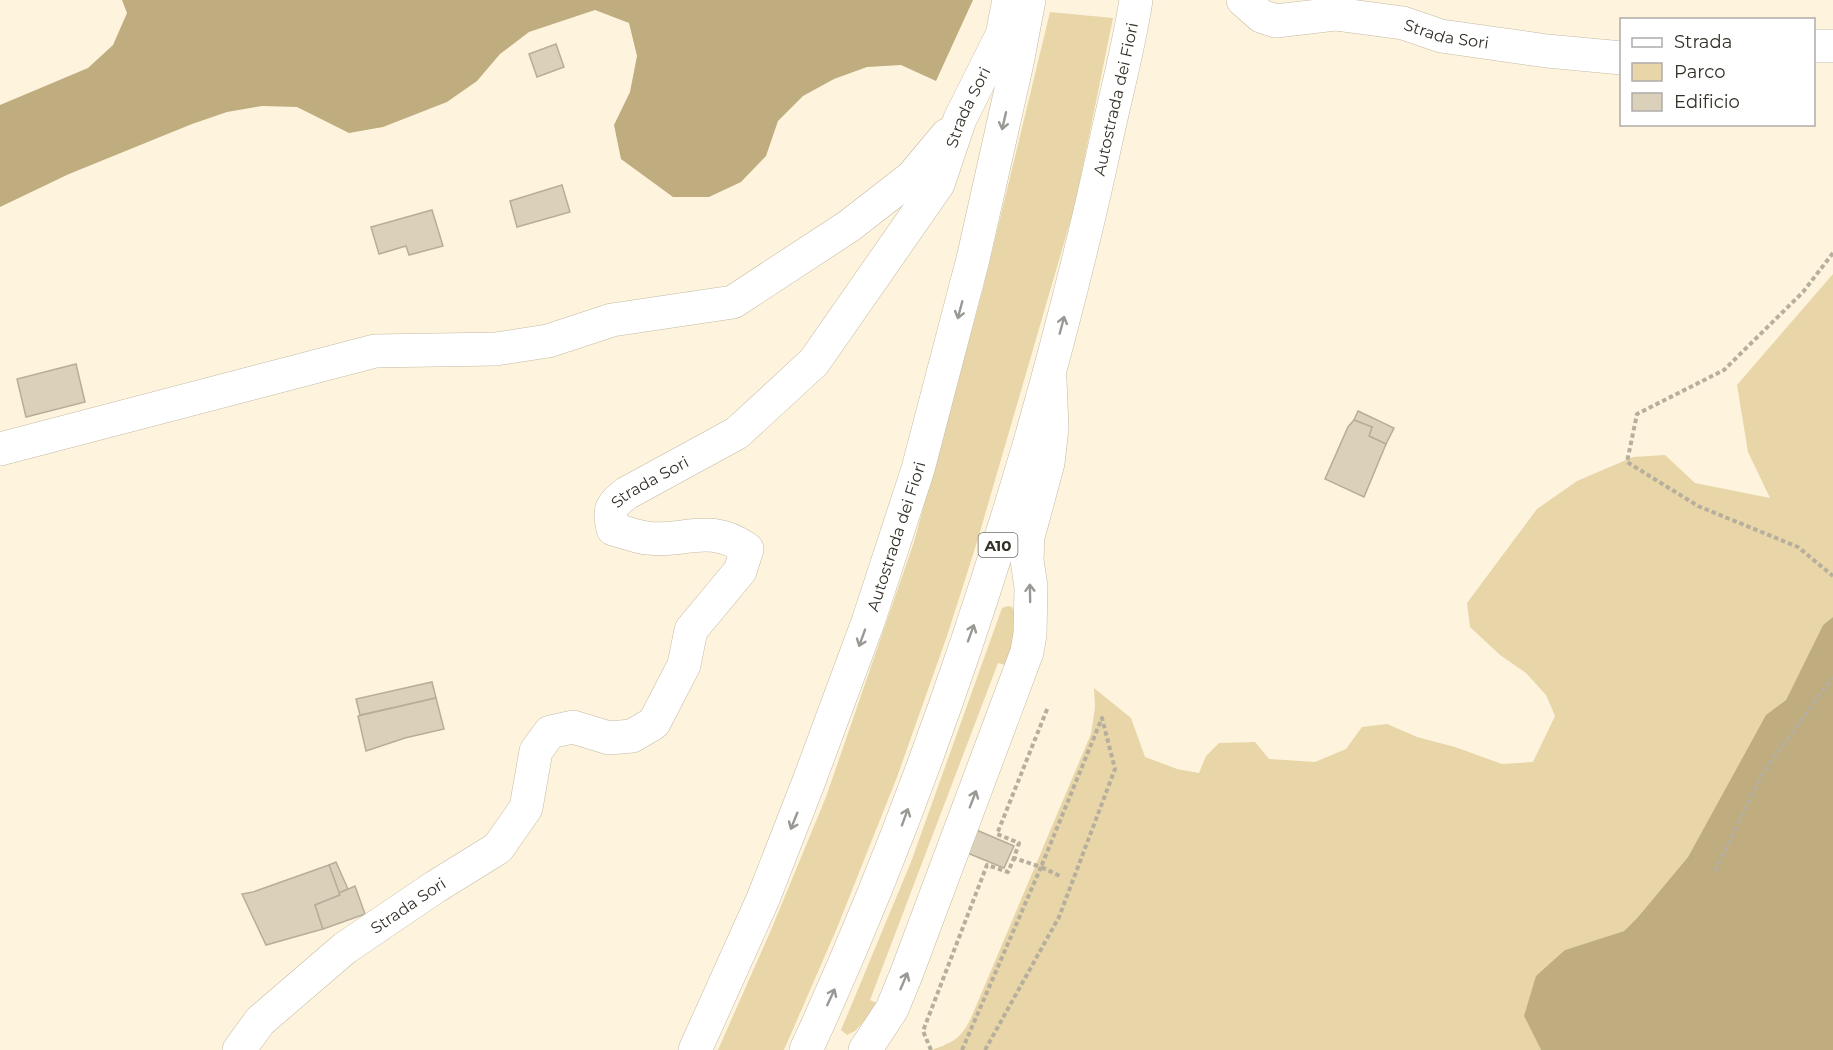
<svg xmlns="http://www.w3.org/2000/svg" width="1833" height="1050" viewBox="0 0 1833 1050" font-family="Montserrat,sans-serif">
	<rect width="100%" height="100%" fill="#fef4dd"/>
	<!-- green -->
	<g fill="#e8d5a8">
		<path d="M 1050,12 L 1113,18 L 1075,205 L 977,542 L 947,636 L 897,777 L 837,928 L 784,1050 L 718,1050 L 771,930 L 826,797 L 914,542 L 983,289 Z"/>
		<path d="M 1833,274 L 1833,617 L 1823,625 L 1786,700 L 1766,716 L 1688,857 L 1638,917 L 1624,931 L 1565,950 L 1524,1016 L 1541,1050 L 932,1050 C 953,1042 961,1039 971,1018 L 1091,734 L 1095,707 L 1094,688 L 1131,718 L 1145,757 L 1177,769 L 1199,773 L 1206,756 L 1219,743 L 1255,742 L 1269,759 L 1315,762 L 1346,749 L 1362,727 L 1387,724 L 1417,737 L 1455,747 L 1502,764 L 1533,762 L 1555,716 L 1546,695 L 1526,673 L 1500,655 L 1470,627 L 1467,603 L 1537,509 L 1577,481 L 1633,457 L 1665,455 L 1695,483 L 1770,498 L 1748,452 L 1737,385 Z"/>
		<path d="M 1008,606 L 1012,607 C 1021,626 1014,646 1009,666 L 998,663 L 870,1000 L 879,1004 L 855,1031 L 847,1035 L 841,1030 L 911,862 L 1002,608 Z"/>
	</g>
	<!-- forest -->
	<g fill="#bfac7f">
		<path d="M 122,0 L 973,0 L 936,81 L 901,65 L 867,67 L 834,79 L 803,96 L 778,121 L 766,156 L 741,182 L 709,197 L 673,197 L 621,159 L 614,125 L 630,92 L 637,56 L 629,23 L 595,10 L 529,32 L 500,54 L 477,81 L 447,102 L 383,127 L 349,133 L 297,107 L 262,106 L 227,112 L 192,124 L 69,174 L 0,207 L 0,105 L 88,68 L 113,45 L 127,13 Z"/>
		<path d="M 1833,617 L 1833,1050 L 1541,1050 L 1524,1016 L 1536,976 L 1565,950 L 1624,931 L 1638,917 L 1688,857 L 1766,715 L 1786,700 L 1823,625 Z"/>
	</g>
	<!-- building -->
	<g fill="#dbd1bb" stroke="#b7ae98" stroke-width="1.5">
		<path d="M 556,44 L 564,67 L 537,77 L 529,54 Z"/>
		<path d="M 562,185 L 570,212 L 517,227 L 510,201 Z"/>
		<path d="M 432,210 L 443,246 L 409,255 L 406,246 L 379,254 L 371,227 Z"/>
		<path d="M 76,364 L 85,402 L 26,417 L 17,379 Z"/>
		<path d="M 1358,411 L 1394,428 L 1386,444 L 1369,436 L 1372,427 L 1354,420 Z"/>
		<path d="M 1354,420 L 1372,427 L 1369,436 L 1386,444 L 1364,497 L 1325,479 L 1348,427 Z"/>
		<path d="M 432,682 L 436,698 L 360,715 L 356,699 Z"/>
		<path d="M 436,698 L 444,729 L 405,738 L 366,751 L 358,716 Z"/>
		<path d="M 974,829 L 1014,846 L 1004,868 L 965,852 Z"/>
		<path d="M 336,862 L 348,889 L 339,893 L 329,865 Z"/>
		<path d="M 329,865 L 340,895 L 315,905 L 323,929 L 266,945 L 242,894 L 253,892 Z"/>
		<path d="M 355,886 L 365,914 L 323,929 L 315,905 L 340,895 L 339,893 Z"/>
	</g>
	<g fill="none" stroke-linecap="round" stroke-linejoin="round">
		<!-- minor casing -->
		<g stroke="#c3baa4" stroke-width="34">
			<g id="minor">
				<path id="s1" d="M 1243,0 L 1261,16 L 1276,21 L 1335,14 L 1403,23 L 1441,36 L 1547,51 L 1622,58"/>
				<path d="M 1814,46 L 1833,46"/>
				<path d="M 0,449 L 375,351 L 496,349 L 548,341 L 612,320 L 733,302 L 849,226 L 912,177 L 947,135"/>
				<path id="s2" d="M 239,1050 L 260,1021 L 345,948 L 435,887 L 498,848 L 526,808 L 536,751 L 550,732 L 573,727 L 609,738 L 632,736 L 654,723 L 684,665 L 691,630 L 740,571 L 747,549 C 709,522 684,543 646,538 C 635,536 624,532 613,529 C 608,509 611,505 627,493 L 737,433 L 814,362 L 938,184 L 960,119 L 1002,35 L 1009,0"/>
				<path d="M 865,1050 L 892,1009 L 906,975 L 1027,652 L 1030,634 L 1031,587 L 1027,560 L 1028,537 L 1048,463 L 1052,428 L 1050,380"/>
			</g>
		</g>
		<!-- highway casing -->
		<g stroke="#c3baa4" stroke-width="34">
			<g id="highway">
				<path id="s3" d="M 695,1050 L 763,899 L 809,781 L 868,622 L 918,469 L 973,259 L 1017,63 L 1029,0"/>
				<path id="s4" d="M 806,1050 C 897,853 969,650 1030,442 C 1059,340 1085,239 1107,136 C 1117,90 1129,46 1136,0"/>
			</g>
		</g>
		<!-- path -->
		<g stroke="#b7af9d" stroke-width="4" stroke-dasharray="4.5 3" stroke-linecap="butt">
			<path d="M 1833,253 L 1803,292 L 1724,370 L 1637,414 L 1627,462 L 1698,506 L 1798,547 L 1833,576"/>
			<path d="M 1715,871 L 1764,771 L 1833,677"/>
			<path d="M 931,1050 L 923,1031 L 987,865 L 1008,872 L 1014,858"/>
			<path d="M 962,1050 L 1041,867 L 1014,858 L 1019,843 L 997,834 L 1048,707"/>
			<path d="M 985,1050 L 1059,917 L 1115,769 L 1102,718 L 1041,867 L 1062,877"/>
		</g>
		<!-- minor -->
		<use href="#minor" stroke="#fff" stroke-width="33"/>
		<!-- highway -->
		<use href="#highway" stroke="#fff" stroke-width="33"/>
	</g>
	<!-- one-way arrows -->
	<defs><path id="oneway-shaft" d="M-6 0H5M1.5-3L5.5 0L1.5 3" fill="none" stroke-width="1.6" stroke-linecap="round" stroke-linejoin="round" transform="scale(1.5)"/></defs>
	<g stroke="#9a9894">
		<use href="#oneway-shaft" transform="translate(1004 121) rotate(103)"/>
		<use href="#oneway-shaft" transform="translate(960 310) rotate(105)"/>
		<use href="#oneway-shaft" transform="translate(1062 325) rotate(-75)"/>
		<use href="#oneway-shaft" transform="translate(1030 593) rotate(-91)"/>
		<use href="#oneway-shaft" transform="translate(971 633) rotate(-70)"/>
		<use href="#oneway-shaft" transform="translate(862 638) rotate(110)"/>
		<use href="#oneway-shaft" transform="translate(973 799) rotate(-69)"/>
		<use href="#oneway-shaft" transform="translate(905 817) rotate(-70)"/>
		<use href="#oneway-shaft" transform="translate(794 821) rotate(112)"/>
		<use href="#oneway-shaft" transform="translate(904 981) rotate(-67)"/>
		<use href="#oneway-shaft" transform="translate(831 997) rotate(-65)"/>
	</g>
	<g text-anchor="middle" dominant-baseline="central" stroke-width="6" stroke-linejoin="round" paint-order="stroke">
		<!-- shield labels -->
		<rect fill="#fff" stroke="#716e68" stroke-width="1.5" x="978.5" y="533" width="39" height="24" rx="4.5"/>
		<g font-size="15" font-weight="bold" fill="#343028">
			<text x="998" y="545">A10</text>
		</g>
		<!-- street labels -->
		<g font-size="16" fill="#343028" stroke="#fff">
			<text stroke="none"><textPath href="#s1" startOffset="213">Strada Sori</textPath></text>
			<text stroke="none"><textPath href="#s4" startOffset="1002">Autostrada dei Fiori</textPath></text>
			<text stroke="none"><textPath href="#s2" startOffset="1482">Strada Sori</textPath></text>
			<text stroke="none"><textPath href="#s2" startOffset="978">Strada Sori</textPath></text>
			<text stroke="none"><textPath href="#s3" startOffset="552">Autostrada dei Fiori</textPath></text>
			<text stroke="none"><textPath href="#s2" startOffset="224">Strada Sori</textPath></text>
		</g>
	</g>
	<!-- legend -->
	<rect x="1620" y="18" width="195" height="108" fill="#ffffff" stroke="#aeaca9" stroke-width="1.5"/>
	<rect x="1632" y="38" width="30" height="9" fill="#ffffff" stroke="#aeaca9" stroke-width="1.5"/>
	<text x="1674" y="48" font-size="18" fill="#343028">Strada</text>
	<rect x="1632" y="63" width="30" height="18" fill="#e8d5a8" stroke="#aeaca9" stroke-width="1.5"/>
	<text x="1674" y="78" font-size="18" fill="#343028">Parco</text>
	<rect x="1632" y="93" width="30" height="18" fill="#dbd1bb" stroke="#aeaca9" stroke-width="1.5"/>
	<text x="1674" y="108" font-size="18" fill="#343028">Edificio</text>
</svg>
